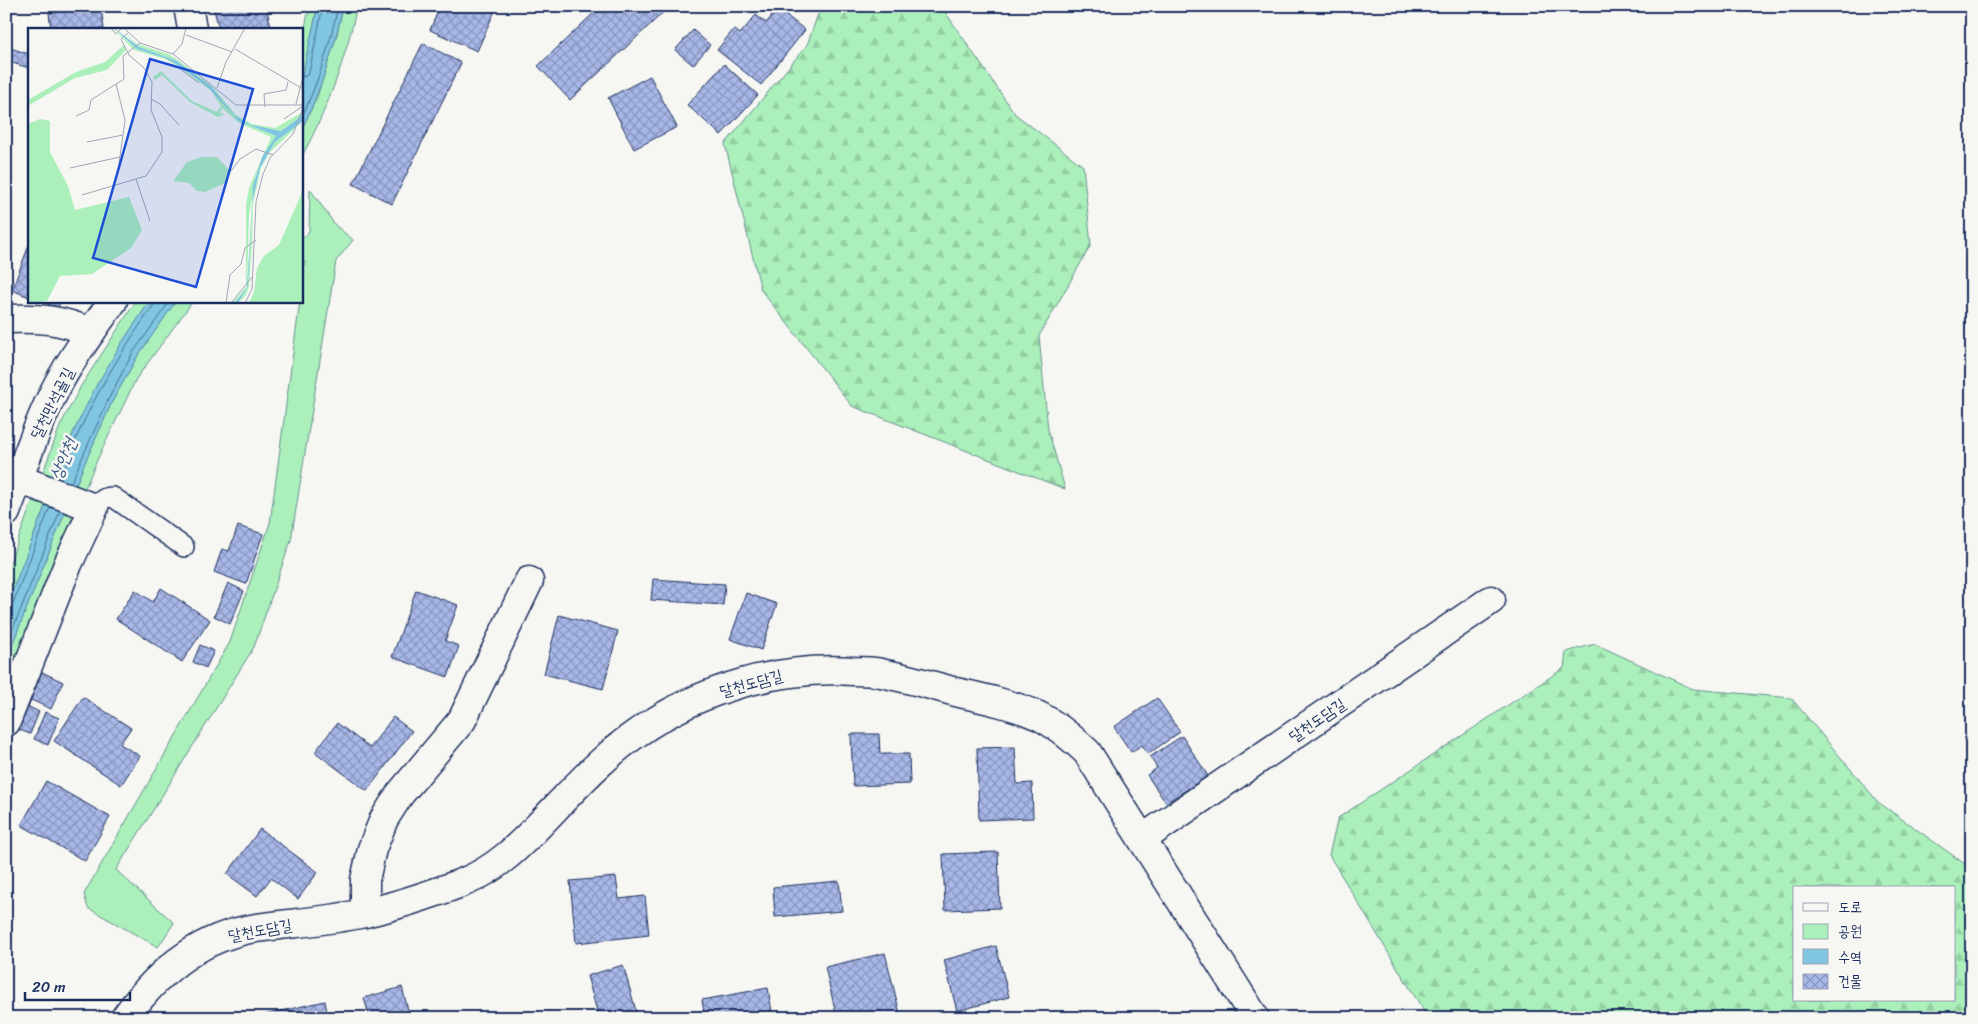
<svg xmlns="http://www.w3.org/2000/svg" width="1978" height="1024" viewBox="0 0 1978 1024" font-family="Sriracha,'Poor Story',sans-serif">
	<defs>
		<pattern id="forest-firs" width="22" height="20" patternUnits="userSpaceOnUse" patternTransform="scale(1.25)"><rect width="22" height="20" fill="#abf0bb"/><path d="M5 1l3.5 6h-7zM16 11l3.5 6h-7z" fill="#93cea3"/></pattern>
		<pattern id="building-cross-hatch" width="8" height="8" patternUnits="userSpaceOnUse" patternTransform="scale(1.25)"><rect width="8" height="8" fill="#a8b7e7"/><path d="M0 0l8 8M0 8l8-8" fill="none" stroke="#8895be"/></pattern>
	</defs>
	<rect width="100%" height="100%" fill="#f6f6f2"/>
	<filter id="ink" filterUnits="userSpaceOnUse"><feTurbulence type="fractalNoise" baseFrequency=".02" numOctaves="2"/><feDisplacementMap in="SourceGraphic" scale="10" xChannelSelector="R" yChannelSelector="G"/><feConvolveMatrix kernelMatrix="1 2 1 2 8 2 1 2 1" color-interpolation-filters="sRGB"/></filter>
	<g filter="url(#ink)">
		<!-- green -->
		<g fill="#abf0bb" stroke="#63908c">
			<path d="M 310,6 L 318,6 L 301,80 L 301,43 Z"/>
			<path d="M 343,6 L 357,6 C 346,58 327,111 301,158 L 301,131 L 317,97 L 337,35 Z"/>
			<path d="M 310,189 L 335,225 L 353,240 L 336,261 L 291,540 L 254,647 L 116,870 L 174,923 L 158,947 L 88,908 L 84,894 L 230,642 L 270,523 L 300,301 L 301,301 L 305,262 L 301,261 L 301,236 L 306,236 L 309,231 Z"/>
			<path d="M 136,301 L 150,301 L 121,344 L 74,431 L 6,607 L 6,573 L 60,426 L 81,386 Z"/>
			<path d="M 176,301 L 193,301 L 136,379 L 98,458 L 71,521 L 6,693 L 6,660 L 83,467 L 112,402 L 137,357 Z"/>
		</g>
		<!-- forest -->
		<g fill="url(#forest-firs)" stroke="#63908c" fill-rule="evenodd">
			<path d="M 821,6 L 941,6 L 1015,114 L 1083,166 L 1091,245 L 1039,336 L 1048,430 L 1065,489 L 852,406 L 761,290 L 725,144 L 807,45 Z"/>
			<path d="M 1595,644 L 1693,689 L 1791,698 L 1878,802 L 1972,869 L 1972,1018 L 1428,1018 L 1329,855 L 1338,818 L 1564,668 L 1566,652 ZM 1794,888 L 1954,888 L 1954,1000 L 1794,1000 Z"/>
		</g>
		<!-- water -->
		<g fill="#80c6e1" stroke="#588aad">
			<path d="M 318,6 L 343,6 C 334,50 320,91 301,131 L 301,80 Z"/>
			<path d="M 150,301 L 176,301 L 137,357 L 112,402 L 83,467 L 6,660 L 6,607 L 74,431 L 96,386 L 121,344 Z"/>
		</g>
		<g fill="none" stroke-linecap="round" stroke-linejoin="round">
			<!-- shore -->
			<g stroke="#436b92" stroke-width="1">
				<path d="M 301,77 L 306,76 L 309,73 L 323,6"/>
				<path d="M 301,119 C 318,83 330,45 338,6"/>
				<path d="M 61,479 C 67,464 72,447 79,432 C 99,387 125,346 153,306 L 154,301"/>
				<path d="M 71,483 L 108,400 L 132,354 L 170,301"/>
				<path d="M 6,606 L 10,606 L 13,603 L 50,507"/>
				<path d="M 6,646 L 60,511"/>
			</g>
		</g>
		<!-- building -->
		<g fill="url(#building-cross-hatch)" stroke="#1b2f5e">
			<path d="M 213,6 L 266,6 L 271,27 L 219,29 Z"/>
			<path d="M 440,6 L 497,6 L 477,51 L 430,30 Z"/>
			<path d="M 601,6 L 670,6 L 570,100 L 538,66 Z"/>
			<path d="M 101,8 L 104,29 L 51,29 L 49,13 Z"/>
			<path d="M 778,9 L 805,30 L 761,85 L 717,50 L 734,29 L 740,34 L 756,15 L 766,23 Z"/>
			<path d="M 693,30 L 710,45 L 693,65 L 675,50 Z"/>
			<path d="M 423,43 L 461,63 L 392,204 L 353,184 Z"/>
			<path d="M 10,48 L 29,54 L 29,68 L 6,61 Z"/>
			<path d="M 724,64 L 758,95 L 721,135 L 687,105 Z"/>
			<path d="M 650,76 L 677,127 L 634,149 L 608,98 Z"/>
			<path d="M 29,245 L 29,297 L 12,290 Z"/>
			<path d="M 41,301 L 60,301 L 58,308 Z"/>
			<path d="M 238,526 L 263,534 L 246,584 L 214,572 L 222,549 L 229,551 Z"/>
			<path d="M 653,579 L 725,584 L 723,605 L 651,600 Z"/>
			<path d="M 228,583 L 244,591 L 230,624 L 214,616 Z"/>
			<path d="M 161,588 L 210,620 L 182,662 L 116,619 L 135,590 L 153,602 Z"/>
			<path d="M 416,590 L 458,605 L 445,641 L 459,646 L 448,677 L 392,657 Z"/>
			<path d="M 746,593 L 777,604 L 761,650 L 730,639 Z"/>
			<path d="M 559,615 L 618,631 L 603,689 L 544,674 Z"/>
			<path d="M 200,645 L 214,651 L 206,668 L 193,662 Z"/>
			<path d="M 42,672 L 63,682 L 51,709 L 29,699 Z"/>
			<path d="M 83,697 L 131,728 L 120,744 L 140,756 L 121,785 L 54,741 Z"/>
			<path d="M 1157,698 L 1180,732 L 1148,754 L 1142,745 L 1131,752 L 1114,727 Z"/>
			<path d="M 25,705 L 39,712 L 30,734 L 15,728 Z"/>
			<path d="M 45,712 L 59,718 L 48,745 L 34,739 Z"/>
			<path d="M 393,717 L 412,731 L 367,791 L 315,752 L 337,723 L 370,748 Z"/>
			<path d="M 851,734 L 879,734 L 880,754 L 909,754 L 910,784 L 853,786 Z"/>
			<path d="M 1182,736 L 1208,776 L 1166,803 L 1147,775 L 1157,768 L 1150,757 Z"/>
			<path d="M 1015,747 L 1017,784 L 1032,783 L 1033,818 L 979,820 L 977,748 Z"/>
			<path d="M 46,781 L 110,817 L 85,861 L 21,825 Z"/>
			<path d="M 260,829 L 318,872 L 298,899 L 271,878 L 257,896 L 227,874 Z"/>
			<path d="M 998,852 L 1000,908 L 945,910 L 943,854 Z"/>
			<path d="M 616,877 L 619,899 L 645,896 L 649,935 L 576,943 L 570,881 Z"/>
			<path d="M 839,881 L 842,911 L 775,917 L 773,887 Z"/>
			<path d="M 996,946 L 1009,997 L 957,1011 L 944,960 Z"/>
			<path d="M 885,953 L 901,1018 L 837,1018 L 825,967 Z"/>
			<path d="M 623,965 L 638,1018 L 599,1018 L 587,976 Z"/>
			<path d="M 402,987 L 410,1018 L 370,1018 L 364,998 Z"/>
			<path d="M 768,988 L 773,1018 L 705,1018 L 702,1000 Z"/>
			<path d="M 325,1001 L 328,1018 L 260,1018 L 259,1016 Z"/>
		</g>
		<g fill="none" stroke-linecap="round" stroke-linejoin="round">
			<!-- lane casing -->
			<g stroke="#1b2f5e" stroke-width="22">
				<path id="lane" d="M 94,508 C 100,501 103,497 113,497 L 184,547"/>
			</g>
			<!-- street casing -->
			<g stroke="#1b2f5e" stroke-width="31">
				<g id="street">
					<path d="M 6,319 C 42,318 58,319 91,332"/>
					<path d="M 6,722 L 68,564 L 94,508 L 19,479"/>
					<path d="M 1142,839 L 1491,600"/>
					<path d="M 365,913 L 365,880 L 372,849 L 384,819 L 400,794 L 462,720 L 529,581"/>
					<path d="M 125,1018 C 157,972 199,937 256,928 C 292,923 329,921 364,913 C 398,906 432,894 464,882 C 496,869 518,847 541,823 C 571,792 601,758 637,733 C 700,689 777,666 853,671 C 862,671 872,671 881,673 C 907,678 934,686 960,693 C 987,699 1014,705 1039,716 C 1057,725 1072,738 1087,752 L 1255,1018"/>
				</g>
			</g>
			<!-- secondary casing -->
			<g stroke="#1b2f5e" stroke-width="31">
				<g id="secondary">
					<path d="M 188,6 L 192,29"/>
					<path d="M 6,512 C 21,474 33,435 51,398 C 67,364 91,332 113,301"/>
				</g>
			</g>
			<!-- lane -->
			<use href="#lane" stroke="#f6f6f2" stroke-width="19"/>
			<!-- street -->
			<use href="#street" stroke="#f6f6f2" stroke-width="28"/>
			<!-- secondary -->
			<use href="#secondary" stroke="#f6f6f2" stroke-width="28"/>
		</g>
	</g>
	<g text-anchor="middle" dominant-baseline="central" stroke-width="5" stroke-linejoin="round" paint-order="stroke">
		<!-- street labels -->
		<g font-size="16" fill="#1b2f5e" stroke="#f6f6f2">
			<text transform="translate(52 403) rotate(-63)">달천만석골길</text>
			<text transform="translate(751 683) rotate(-15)">달천도담길</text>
			<text transform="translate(1317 720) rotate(-34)">달천도담길</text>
			<text transform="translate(260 930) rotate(-10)">달천도담길</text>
		</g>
		<!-- water labels -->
		<g font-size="18" font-style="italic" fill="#34557f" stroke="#f6f6f2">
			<text transform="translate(63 459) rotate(-67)">상안천</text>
		</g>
	</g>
	<!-- overview -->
	<g transform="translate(28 28)">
		<rect width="275" height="275" fill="#f6f6f2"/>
		<path d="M 85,0 L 109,21 L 137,30 L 155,40 L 181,60 L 211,93 L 248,108 L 228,147 L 221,187 L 219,259 L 207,275 L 204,275 L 218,259 L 218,177 L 221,160 L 243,109 L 211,95 L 194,80 L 192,85 L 197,86 L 190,89 L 162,74 L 134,47 L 127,52 L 125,49 L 133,43 L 164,73 L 189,84 L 193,78 L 183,63 L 151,39 L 137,31 L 106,22 ZM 90,0 L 109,16 L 140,26 L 150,32 L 184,58 L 208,87 L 224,96 L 247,100 L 275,84 L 275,87 L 253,103 L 223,97 L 207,88 L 183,59 L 149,33 L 111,19 ZM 96,17 L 98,22 L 79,42 L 47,50 L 0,78 L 0,72 L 48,44 L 77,34 ZM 275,93 L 242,124 L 233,140 L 225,175 L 224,217 L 221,258 L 218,267 L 210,275 L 220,258 L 224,175 L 232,140 L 247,114 Z" fill="#abf0bb"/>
		<path d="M 12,91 L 22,93 L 22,124 L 40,158 L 47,182 L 101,169 L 114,202 L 103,220 L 64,246 L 32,248 L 19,273 L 0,275 L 0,96 ZM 174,129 L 189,129 L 203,144 L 199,154 L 177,164 L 169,163 L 161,155 L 145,153 L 159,134 ZM 275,162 L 275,275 L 221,275 L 226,264 L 229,240 L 236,228 L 251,217 Z" fill="#abf0bb"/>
		<path d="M 86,0 L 111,19 L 149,33 L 183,59 L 207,88 L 223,97 L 253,103 L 275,87 L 275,93 L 247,114 L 232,140 L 224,175 L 220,258 L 210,275 L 207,275 L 219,259 L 225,158 L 234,129 L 248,108 L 211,93 L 181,60 L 155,40 L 137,30 L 109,21 Z" fill="#80c6e1"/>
		<path fill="none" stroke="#9ea6b7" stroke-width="1" d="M 83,0 L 88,6 L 94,0M 96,0 L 112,15 L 145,26 L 208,77 L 275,77M 158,7 L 204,24M 207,21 L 275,61M 145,26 L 154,16 L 158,0M 151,40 L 171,55M 88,56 L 97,92 L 90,143M 189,60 L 198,34 L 217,0M 123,71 L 132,76 L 151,97M 268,76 L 275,49M 237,79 L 236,66 L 258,62 L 260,54M 48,88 L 61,82 L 63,72 L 96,51 L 95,28 L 112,15M 256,91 L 275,78M 59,114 L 95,107M 42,140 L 92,129M 203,143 L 212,131 L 228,121 L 245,127M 108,151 L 122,193M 54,167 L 118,148 L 134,124 L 134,109 L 123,82 L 124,54 L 116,40 L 101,27 L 93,11 L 100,5M 198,275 L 202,247 L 213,236 L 217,220 L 228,212M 203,275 L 224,249M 217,275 L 224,261 L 228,174 L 235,146 L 242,130 L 265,106 L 275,80"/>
		<path fill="#1d4ed8" fill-opacity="0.15" stroke="#1d4ed8" stroke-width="2.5" d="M 122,31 L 225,61 L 168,259 L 65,230 Z"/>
		<rect width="275" height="275" fill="none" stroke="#1b2f5e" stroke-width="2.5"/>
	</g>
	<!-- margin -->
	<rect width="1978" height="1024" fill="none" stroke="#f6f6f2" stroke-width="25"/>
	<rect x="12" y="12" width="1953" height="999" fill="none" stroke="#1b2f5e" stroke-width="2" filter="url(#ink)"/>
	<!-- legend -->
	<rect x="1793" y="886" width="162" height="115" fill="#f6f6f2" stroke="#9ea6b7"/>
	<rect x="1803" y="903" width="25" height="8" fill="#f6f6f2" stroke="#9ea6b7"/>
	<text x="1838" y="912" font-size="15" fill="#1b2f5e">도로</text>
	<rect x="1803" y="924" width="25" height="15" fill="#abf0bb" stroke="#9ea6b7"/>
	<text x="1838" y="936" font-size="15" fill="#1b2f5e">공원</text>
	<rect x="1803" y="949" width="25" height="15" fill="#80c6e1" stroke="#9ea6b7"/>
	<text x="1838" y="962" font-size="15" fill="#1b2f5e">수역</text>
	<rect x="1803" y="974" width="25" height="15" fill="url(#building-cross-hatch)" stroke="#9ea6b7"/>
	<text x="1838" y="986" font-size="15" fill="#1b2f5e">건물</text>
	<!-- scale -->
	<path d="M25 992v8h105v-8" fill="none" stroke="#1b2f5e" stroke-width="2.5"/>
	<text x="32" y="992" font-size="15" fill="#1b2f5e" stroke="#f6f6f2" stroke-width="4" paint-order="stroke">20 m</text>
</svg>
